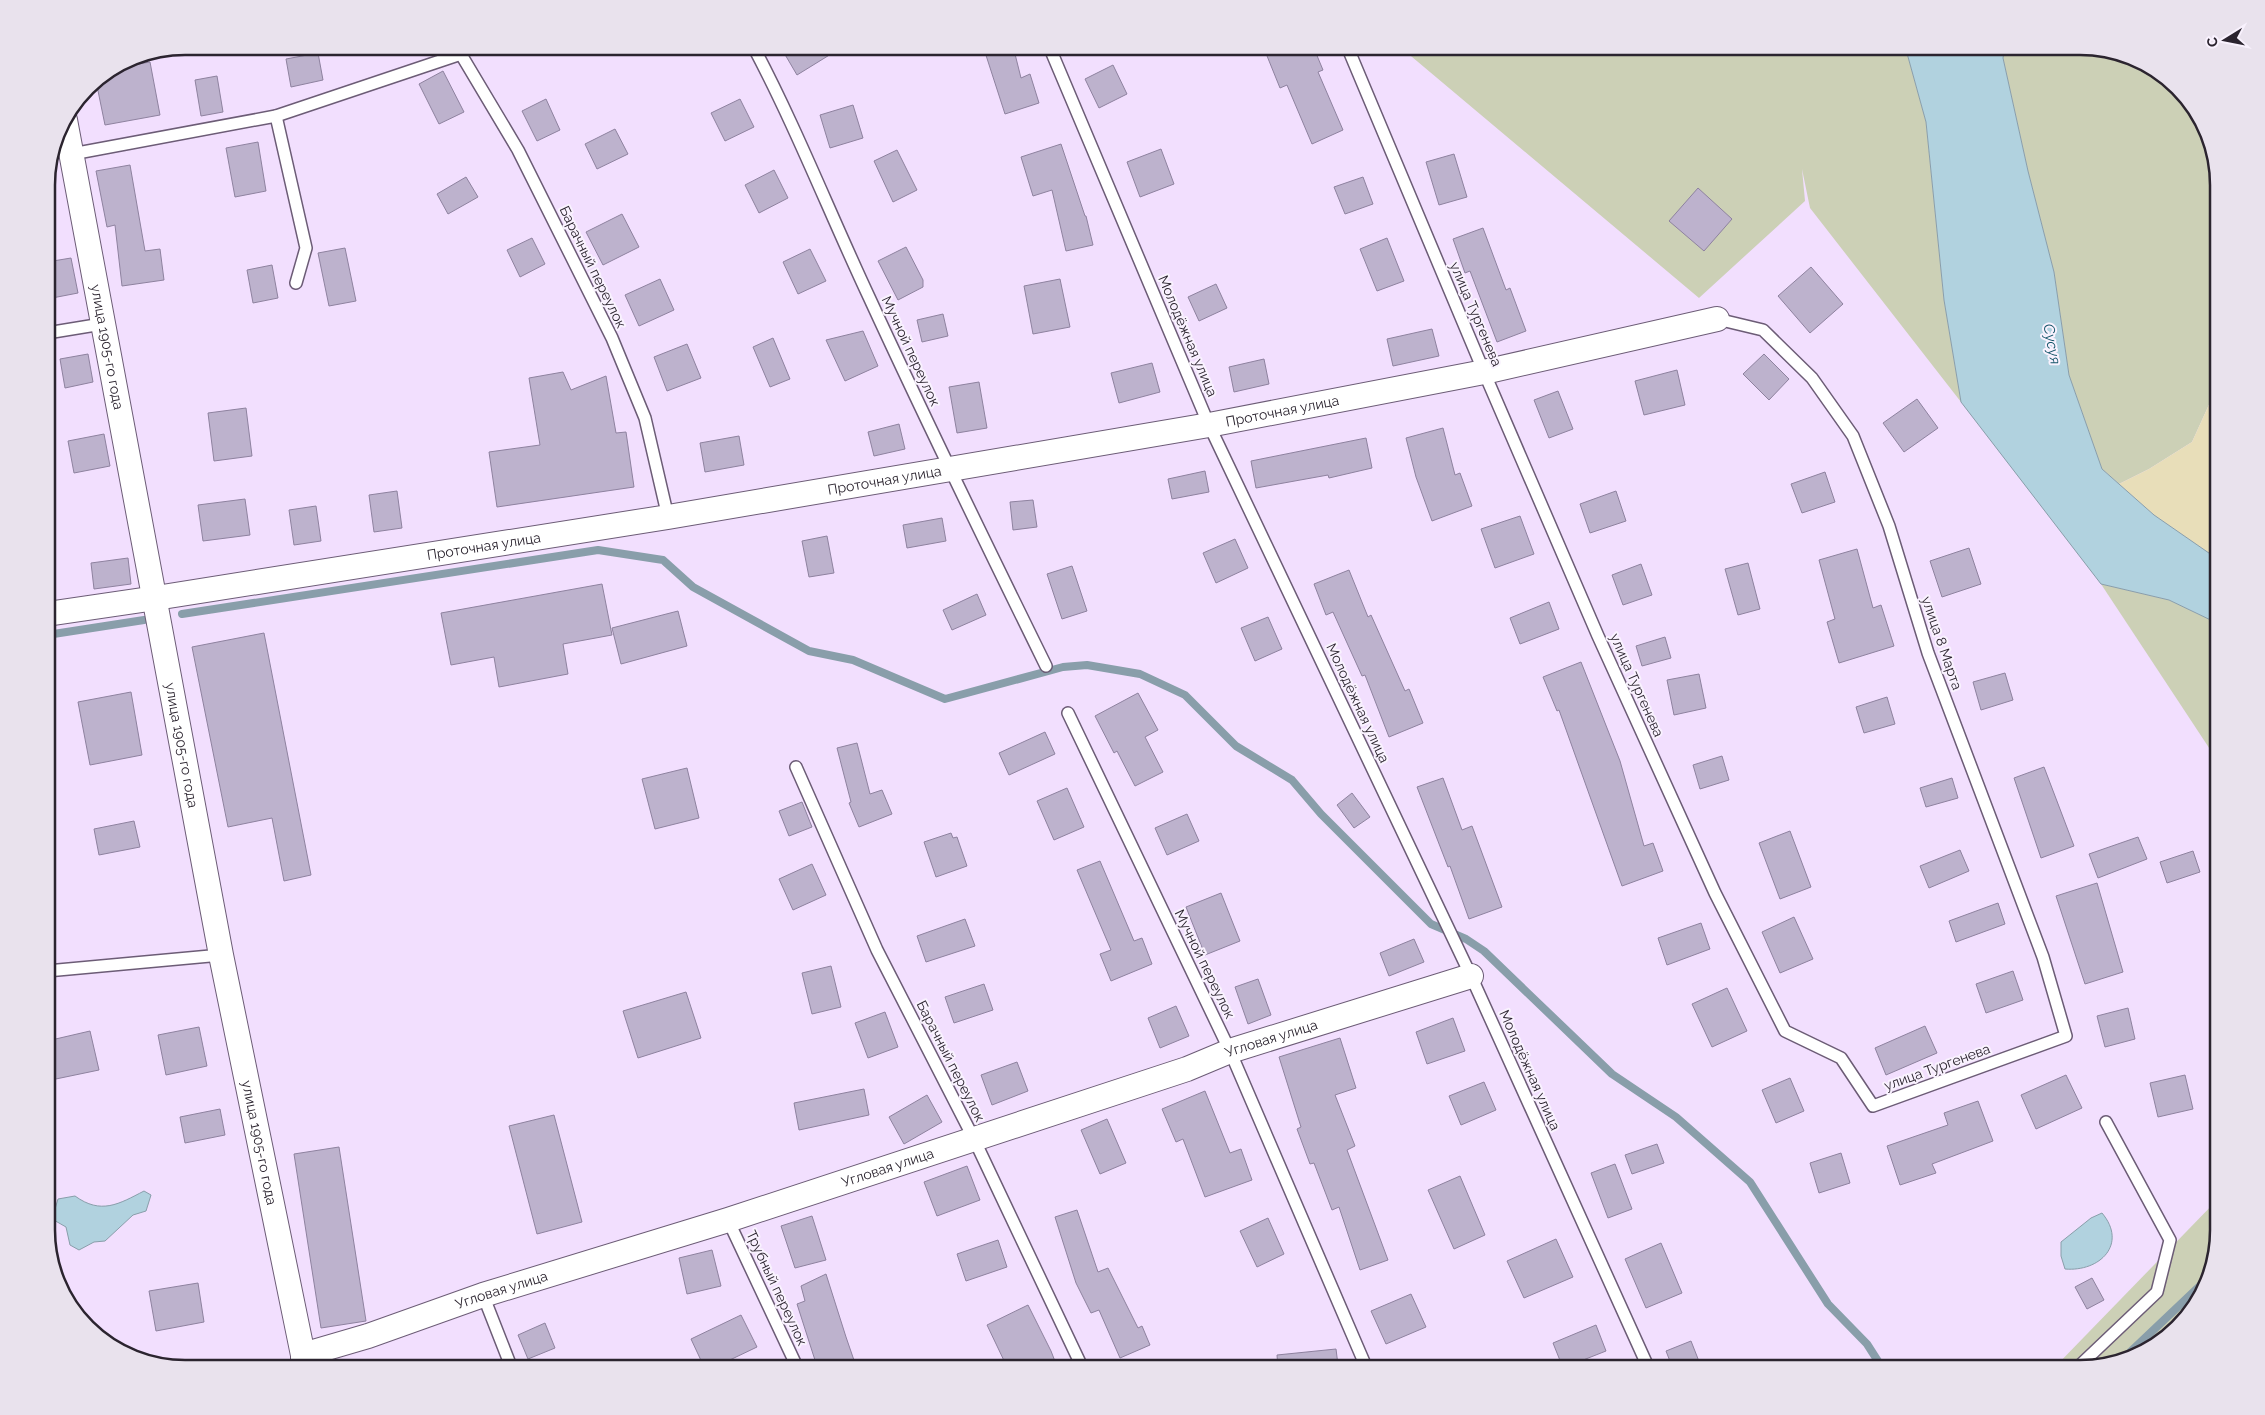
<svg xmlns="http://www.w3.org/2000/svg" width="2265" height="1415" viewBox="0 0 2265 1415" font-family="Raleway,sans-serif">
	<rect width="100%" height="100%" fill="#f2dffe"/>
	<!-- green -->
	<g fill="#ccd0b6">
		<path d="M 1399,46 L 1905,46 L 1926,122 L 1944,300 L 1961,402 L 1810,208 L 1802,169 L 1805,201 L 1699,298 Z"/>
		<path d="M 2005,46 L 2079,46 L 2157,70 L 2192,108 L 2190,115 L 2202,122 L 2219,185 L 2219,403 L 2212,398 L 2192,442 L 2149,469 L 2119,484 L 2102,469 L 2069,375 L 2054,272 L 2028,171 L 2003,58 Z"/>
		<path d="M 2101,584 L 2169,600 L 2219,624 L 2219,763 Z"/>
		<path d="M 2219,1198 L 2219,1230 L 2195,1307 L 2149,1350 L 2080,1369 L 2053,1369 Z"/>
	</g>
	<!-- sand -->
	<path fill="#e8deb9" d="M 2212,398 L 2219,403 L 2219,560 L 2154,515 L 2119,484 L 2149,469 L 2192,442 Z"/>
	<!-- water -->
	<g fill="#b1d2df" stroke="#899eaa">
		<path d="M 1905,46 L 2005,46 L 2003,58 L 2028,171 L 2054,272 L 2069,375 L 2102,469 L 2154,515 L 2219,560 L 2219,624 L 2169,600 L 2101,584 L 1961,402 L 1944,300 L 1926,122 Z"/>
		<path d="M 144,1191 L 151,1195 L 146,1211 L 133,1215 L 105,1241 L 94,1242 L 79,1250 L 70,1245 L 66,1227 L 52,1219 L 58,1199 L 75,1196 C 101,1215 119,1204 144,1191 Z"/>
		<path d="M 2102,1213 C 2128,1244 2100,1272 2065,1269 L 2061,1256 L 2061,1242 L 2091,1218 Z"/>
	</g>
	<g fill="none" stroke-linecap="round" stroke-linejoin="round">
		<!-- stream -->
		<g stroke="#899eaa" stroke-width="8">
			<path d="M 182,614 L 598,550 L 663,560 L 693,587 L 809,651 L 853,660 L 945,699 L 1063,667 L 1087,665 L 1140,674 L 1185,695 L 1236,746 L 1292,780 L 1321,814 L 1431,924 L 1466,939 L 1484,951 L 1612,1074 L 1676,1117 L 1750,1182 L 1828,1304 L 1867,1344 L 1883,1369"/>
			<path d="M 47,635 L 144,620"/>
			<path d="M 2125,1357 L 2203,1283"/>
		</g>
	</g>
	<!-- building -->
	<g fill="#bdb2cd" stroke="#8e829f">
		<path d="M 780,46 L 844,46 L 797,75 Z"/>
		<path d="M 983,46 L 1013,46 L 1021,78 L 1030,74 L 1039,103 L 1005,114 Z"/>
		<path d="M 1263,46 L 1313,46 L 1323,70 L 1318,72 L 1343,130 L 1312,144 L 1287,85 L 1280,88 Z"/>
		<path d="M 318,53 L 323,80 L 291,87 L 286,59 Z"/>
		<path d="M 150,62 L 160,115 L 105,125 L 96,81 L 115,68 Z"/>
		<path d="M 1113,65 L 1127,94 L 1099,108 L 1085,79 Z"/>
		<path d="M 443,71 L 464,112 L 439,124 L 419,84 Z"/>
		<path d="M 217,76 L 223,112 L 201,116 L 195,80 Z"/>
		<path d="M 546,99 L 560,130 L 537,141 L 522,111 Z"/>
		<path d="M 740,99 L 754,127 L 725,141 L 711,113 Z"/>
		<path d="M 853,105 L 863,138 L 830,148 L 820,115 Z"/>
		<path d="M 615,129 L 628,154 L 597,169 L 585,144 Z"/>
		<path d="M 258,142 L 266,191 L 235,197 L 226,148 Z"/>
		<path d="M 1061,144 L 1085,216 L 1086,216 L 1093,245 L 1066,251 L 1052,190 L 1033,196 L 1021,157 Z"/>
		<path d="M 1161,149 L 1174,184 L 1140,197 L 1127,162 Z"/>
		<path d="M 897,150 L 917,190 L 893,202 L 874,161 Z"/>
		<path d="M 1454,154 L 1467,197 L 1439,205 L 1426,162 Z"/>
		<path d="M 130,165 L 145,251 L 160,249 L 164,280 L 122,286 L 115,225 L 107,227 L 96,171 Z"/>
		<path d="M 774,170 L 788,198 L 759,213 L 745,185 Z"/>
		<path d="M 466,177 L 478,197 L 448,214 L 437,194 Z"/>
		<path d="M 1363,177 L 1373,204 L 1345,214 L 1334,187 Z"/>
		<path d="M 1698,188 L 1732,219 L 1704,251 L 1669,221 Z"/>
		<path d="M 622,214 L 639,247 L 603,265 L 586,232 Z"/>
		<path d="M 1483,228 L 1506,290 L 1510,288 L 1526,331 L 1497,342 L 1470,271 L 1465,273 L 1453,239 Z"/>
		<path d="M 532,238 L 545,264 L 520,277 L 507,250 Z"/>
		<path d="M 1387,238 L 1404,281 L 1377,291 L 1360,249 Z"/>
		<path d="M 906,247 L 923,280 L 923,287 L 898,300 L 878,261 Z"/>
		<path d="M 345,248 L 356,301 L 329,306 L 318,253 Z"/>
		<path d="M 810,249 L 826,281 L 798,294 L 783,262 Z"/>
		<path d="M 71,258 L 78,293 L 47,299 L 47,262 Z"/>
		<path d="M 272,265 L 278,298 L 253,303 L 247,270 Z"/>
		<path d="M 1811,267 L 1843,304 L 1810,333 L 1778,296 Z"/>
		<path d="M 660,279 L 674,310 L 639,326 L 625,295 Z"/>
		<path d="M 1060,279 L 1070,327 L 1033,334 L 1024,286 Z"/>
		<path d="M 1216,284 L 1227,308 L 1199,321 L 1188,297 Z"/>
		<path d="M 943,314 L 948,336 L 922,342 L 917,320 Z"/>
		<path d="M 1432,329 L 1439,356 L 1393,366 L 1387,339 Z"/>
		<path d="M 863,331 L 878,366 L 845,381 L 826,340 Z"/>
		<path d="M 773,338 L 790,379 L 770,387 L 753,347 Z"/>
		<path d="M 687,344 L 701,378 L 667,391 L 654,357 Z"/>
		<path d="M 88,354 L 93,382 L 65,388 L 60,359 Z"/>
		<path d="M 1764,354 L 1789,379 L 1769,400 L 1743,374 Z"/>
		<path d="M 1264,359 L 1269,384 L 1234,392 L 1229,367 Z"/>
		<path d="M 1152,363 L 1160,392 L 1119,403 L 1111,373 Z"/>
		<path d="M 1677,370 L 1685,405 L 1644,415 L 1635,381 Z"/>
		<path d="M 563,372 L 571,390 L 606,376 L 616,433 L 626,432 L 634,487 L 497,507 L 489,452 L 540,445 L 529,378 Z"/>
		<path d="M 979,382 L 987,428 L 957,433 L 949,387 Z"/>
		<path d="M 1558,391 L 1573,429 L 1549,438 L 1534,400 Z"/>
		<path d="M 1917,399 L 1938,428 L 1904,452 L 1883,423 Z"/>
		<path d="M 246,408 L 252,456 L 214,461 L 208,413 Z"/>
		<path d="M 899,424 L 905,449 L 874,456 L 868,432 Z"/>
		<path d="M 1443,428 L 1455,475 L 1460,473 L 1472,506 L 1432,521 L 1416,477 L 1406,438 Z"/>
		<path d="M 104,434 L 110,466 L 74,473 L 68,441 Z"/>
		<path d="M 739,436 L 744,465 L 705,472 L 700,443 Z"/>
		<path d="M 1366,438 L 1372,468 L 1329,478 L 1328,475 L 1256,488 L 1251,461 Z"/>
		<path d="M 1205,471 L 1209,492 L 1172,499 L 1168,479 Z"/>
		<path d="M 1825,472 L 1835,502 L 1802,513 L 1791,484 Z"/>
		<path d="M 397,491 L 402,528 L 374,532 L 369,495 Z"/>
		<path d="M 1616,491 L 1626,521 L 1590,533 L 1580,504 Z"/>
		<path d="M 245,499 L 250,535 L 203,541 L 198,505 Z"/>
		<path d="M 1033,500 L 1037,527 L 1013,530 L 1010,502 Z"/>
		<path d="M 316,506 L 321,541 L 294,545 L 289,510 Z"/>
		<path d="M 1520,516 L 1534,554 L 1495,568 L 1481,529 Z"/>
		<path d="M 942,518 L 946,541 L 907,548 L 903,525 Z"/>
		<path d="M 827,536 L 834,573 L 809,577 L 802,541 Z"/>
		<path d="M 1235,539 L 1248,568 L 1216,583 L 1203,553 Z"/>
		<path d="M 1969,548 L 1981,584 L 1942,597 L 1930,561 Z"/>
		<path d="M 1857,549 L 1873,608 L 1881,605 L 1894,646 L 1839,663 L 1827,622 L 1835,619 L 1819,560 Z"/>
		<path d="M 128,558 L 131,584 L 94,589 L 91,563 Z"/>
		<path d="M 1748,563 L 1760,609 L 1738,615 L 1725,569 Z"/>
		<path d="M 1641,564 L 1652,595 L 1623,605 L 1612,575 Z"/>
		<path d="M 1072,566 L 1087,611 L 1062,619 L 1047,574 Z"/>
		<path d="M 1349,570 L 1368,617 L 1371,615 L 1405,691 L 1409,689 L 1423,723 L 1389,737 L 1365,675 L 1362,676 L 1333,612 L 1326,615 L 1314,584 Z"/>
		<path d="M 602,584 L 612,635 L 563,644 L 568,674 L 499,687 L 494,657 L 451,665 L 441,613 Z"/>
		<path d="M 977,594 L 986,615 L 952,630 L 943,610 Z"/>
		<path d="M 1549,602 L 1559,629 L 1520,644 L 1510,618 Z"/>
		<path d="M 678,611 L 687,646 L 621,664 L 612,628 Z"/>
		<path d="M 1268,617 L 1282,649 L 1255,661 L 1241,628 Z"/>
		<path d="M 264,633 L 311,875 L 284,881 L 272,818 L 228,827 L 192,647 Z"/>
		<path d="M 1665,637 L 1671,658 L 1642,666 L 1636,646 Z"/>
		<path d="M 1581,662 L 1620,761 L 1644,846 L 1653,843 L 1663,871 L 1622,886 L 1559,710 L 1557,711 L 1543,677 Z"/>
		<path d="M 2005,673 L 2013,700 L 1981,710 L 1973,682 Z"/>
		<path d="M 1699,674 L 1706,708 L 1674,715 L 1667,680 Z"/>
		<path d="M 131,692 L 142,755 L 90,765 L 78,702 Z"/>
		<path d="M 1138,693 L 1158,730 L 1145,737 L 1163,772 L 1135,786 L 1117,751 L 1114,753 L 1095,716 Z"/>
		<path d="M 1887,697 L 1895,724 L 1864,733 L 1856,707 Z"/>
		<path d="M 1045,732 L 1055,754 L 1009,775 L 999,753 Z"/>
		<path d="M 857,743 L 870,794 L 882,790 L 892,814 L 859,827 L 849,803 L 851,802 L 837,748 Z"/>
		<path d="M 1722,756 L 1729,780 L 1700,789 L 1693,765 Z"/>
		<path d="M 2044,767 L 2074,846 L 2041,858 L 2014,778 Z"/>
		<path d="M 687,768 L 699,818 L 655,829 L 642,779 Z"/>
		<path d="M 1443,778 L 1462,830 L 1472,826 L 1502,907 L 1469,919 L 1450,866 L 1448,867 L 1417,787 Z"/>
		<path d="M 1952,778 L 1958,798 L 1926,807 L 1920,788 Z"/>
		<path d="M 1067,788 L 1084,827 L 1054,840 L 1037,801 Z"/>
		<path d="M 1352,793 L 1370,817 L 1354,828 L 1337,805 Z"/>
		<path d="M 802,802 L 812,827 L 789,836 L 779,811 Z"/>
		<path d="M 1187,814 L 1199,841 L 1167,855 L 1155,828 Z"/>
		<path d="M 134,821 L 140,847 L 99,855 L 94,829 Z"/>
		<path d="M 1790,831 L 1811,887 L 1780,899 L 1759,843 Z"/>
		<path d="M 951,833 L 953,838 L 957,837 L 967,866 L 936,877 L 924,842 Z"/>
		<path d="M 2138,837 L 2147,859 L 2098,878 L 2089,854 Z"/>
		<path d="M 1960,850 L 1969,871 L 1929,888 L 1920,866 Z"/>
		<path d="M 2193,851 L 2200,872 L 2167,883 L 2160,862 Z"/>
		<path d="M 1100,861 L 1134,941 L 1142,938 L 1152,964 L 1111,981 L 1100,954 L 1111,950 L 1077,870 Z"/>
		<path d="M 812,864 L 826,895 L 793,910 L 779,879 Z"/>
		<path d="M 2097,883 L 2123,972 L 2085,984 L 2056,896 Z"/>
		<path d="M 1221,893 L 1240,941 L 1205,955 L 1186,907 Z"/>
		<path d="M 1998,903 L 2005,924 L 1956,942 L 1949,921 Z"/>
		<path d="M 1794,917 L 1813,959 L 1780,973 L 1762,932 Z"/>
		<path d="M 965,919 L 975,946 L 926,962 L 917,936 Z"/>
		<path d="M 1701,923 L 1710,949 L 1667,965 L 1658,938 Z"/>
		<path d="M 1414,939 L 1424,962 L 1389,976 L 1380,953 Z"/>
		<path d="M 831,966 L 841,1007 L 812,1014 L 802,973 Z"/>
		<path d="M 2013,971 L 2023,1000 L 1986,1013 L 1976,984 Z"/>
		<path d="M 1258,979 L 1271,1015 L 1248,1024 L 1235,987 Z"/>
		<path d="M 984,984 L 993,1010 L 954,1023 L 945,997 Z"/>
		<path d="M 1727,988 L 1747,1031 L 1712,1047 L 1692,1004 Z"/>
		<path d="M 686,992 L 701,1038 L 638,1058 L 623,1011 Z"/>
		<path d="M 1176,1006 L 1189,1036 L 1160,1048 L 1148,1018 Z"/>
		<path d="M 2128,1008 L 2135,1039 L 2105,1047 L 2097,1016 Z"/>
		<path d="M 885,1012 L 898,1047 L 868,1058 L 855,1023 Z"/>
		<path d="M 1453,1018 L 1465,1051 L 1427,1064 L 1416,1032 Z"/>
		<path d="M 1925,1026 L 1937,1053 L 1886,1075 L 1875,1048 Z"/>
		<path d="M 199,1027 L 207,1066 L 166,1075 L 158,1035 Z"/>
		<path d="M 90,1031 L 99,1070 L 51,1080 L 47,1060 L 47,1041 Z"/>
		<path d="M 1340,1038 L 1356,1088 L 1335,1095 L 1355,1146 L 1347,1150 L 1388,1260 L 1360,1270 L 1339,1207 L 1332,1210 L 1314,1163 L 1310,1164 L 1297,1129 L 1301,1127 L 1279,1057 Z"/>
		<path d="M 1017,1062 L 1028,1091 L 992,1105 L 981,1075 Z"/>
		<path d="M 2066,1075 L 2082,1108 L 2036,1129 L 2021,1095 Z"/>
		<path d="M 2185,1075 L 2193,1109 L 2158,1117 L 2150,1083 Z"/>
		<path d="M 1790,1078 L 1804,1111 L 1776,1123 L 1762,1090 Z"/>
		<path d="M 1484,1082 L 1496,1110 L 1461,1125 L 1449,1096 Z"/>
		<path d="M 864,1089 L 869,1115 L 799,1130 L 794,1103 Z"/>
		<path d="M 1205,1091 L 1230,1153 L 1241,1149 L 1252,1180 L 1205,1197 L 1183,1139 L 1176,1142 L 1162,1109 Z"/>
		<path d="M 927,1095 L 942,1122 L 904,1144 L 889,1117 Z"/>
		<path d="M 1978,1101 L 1993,1141 L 1932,1164 L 1936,1173 L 1900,1185 L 1887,1146 L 1948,1125 L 1944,1113 Z"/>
		<path d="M 220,1109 L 225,1135 L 185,1143 L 180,1117 Z"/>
		<path d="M 554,1115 L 582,1222 L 537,1234 L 509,1126 Z"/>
		<path d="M 1107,1119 L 1126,1163 L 1100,1174 L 1081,1130 Z"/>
		<path d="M 1657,1144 L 1664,1163 L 1632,1174 L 1625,1155 Z"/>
		<path d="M 339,1147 L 366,1321 L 321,1328 L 294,1154 Z"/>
		<path d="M 1841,1153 L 1850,1183 L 1819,1193 L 1810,1163 Z"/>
		<path d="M 1615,1164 L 1632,1209 L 1608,1218 L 1591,1173 Z"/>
		<path d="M 967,1166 L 980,1200 L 937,1216 L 924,1182 Z"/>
		<path d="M 1460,1176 L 1485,1235 L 1454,1249 L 1428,1190 Z"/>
		<path d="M 1077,1210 L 1098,1272 L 1108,1268 L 1138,1328 L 1142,1326 L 1150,1345 L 1120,1358 L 1099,1310 L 1091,1313 L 1076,1283 L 1055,1217 Z"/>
		<path d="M 812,1216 L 826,1260 L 795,1268 L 781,1226 Z"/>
		<path d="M 1268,1218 L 1284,1254 L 1257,1267 L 1240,1231 Z"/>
		<path d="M 1556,1239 L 1573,1277 L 1524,1298 L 1507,1261 Z"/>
		<path d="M 998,1240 L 1007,1267 L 966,1281 L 957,1254 Z"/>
		<path d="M 1661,1243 L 1682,1293 L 1646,1308 L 1625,1259 Z"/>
		<path d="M 712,1250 L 721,1286 L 687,1294 L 679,1258 Z"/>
		<path d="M 826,1274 L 846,1337 L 857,1369 L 818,1369 L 813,1354 L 797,1304 L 805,1301 L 801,1286 Z"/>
		<path d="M 2092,1278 L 2104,1300 L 2087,1309 L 2075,1287 Z"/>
		<path d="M 198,1283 L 204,1322 L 156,1331 L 149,1291 Z"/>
		<path d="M 1411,1294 L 1426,1327 L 1386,1344 L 1371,1311 Z"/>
		<path d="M 1028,1305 L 1051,1351 L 1058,1369 L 1008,1369 L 987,1325 Z"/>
		<path d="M 741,1315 L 757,1347 L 711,1369 L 705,1369 L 691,1339 Z"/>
		<path d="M 545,1323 L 555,1348 L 528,1359 L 518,1335 Z"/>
		<path d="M 1596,1325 L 1606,1351 L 1563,1368 L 1553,1343 Z"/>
		<path d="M 1691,1341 L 1702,1369 L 1673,1369 L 1666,1351 Z"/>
		<path d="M 1336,1349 L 1338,1365 L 1330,1369 L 1278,1369 L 1277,1355 Z"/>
	</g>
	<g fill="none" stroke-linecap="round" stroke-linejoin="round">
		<!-- lane casing -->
		<g stroke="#6c5c76" stroke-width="14">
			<g id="lane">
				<path d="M 456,46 L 518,150 L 612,338 L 645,418 L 668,517"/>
				<path d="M 753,46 C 796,127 830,214 869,297 C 926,421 986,544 1046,666"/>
				<path d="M 1049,46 L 1209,425 L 1471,976 L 1649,1369"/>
				<path d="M 1347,46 L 1484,372 L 1598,636 L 1715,893 L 1785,1031 L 1841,1058 L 1873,1106 L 2066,1036 L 2043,957 L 1928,653 L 1889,526 L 1853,436 L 1812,378 L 1763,330 L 1717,319"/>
				<path d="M 276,116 L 306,248 L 296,283"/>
				<path d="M 72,154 L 276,116 L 461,54"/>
				<path d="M 47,333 L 102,324"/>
				<path d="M 1068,713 L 1230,1051 L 1367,1369"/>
				<path d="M 796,767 L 877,950 L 974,1139 L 1083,1369"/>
				<path d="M 47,971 L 221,955"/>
				<path d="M 728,1220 L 798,1369"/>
				<path d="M 483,1295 L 512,1369"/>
				<path d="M 2076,1369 L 2157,1292 L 2170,1240 L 2106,1122"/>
			</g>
		</g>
		<!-- street casing -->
		<g stroke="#6c5c76" stroke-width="26">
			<g id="street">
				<path id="s1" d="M 65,120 L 221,955 L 303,1355 L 303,1369"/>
				<path id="s2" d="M 47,614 L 156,598 L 668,517 L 1209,425 L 1484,372 L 1717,319"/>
				<path id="s3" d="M 303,1355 L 368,1336 L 483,1295 L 728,1220 L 1187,1069 L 1230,1051 L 1471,976"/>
			</g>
		</g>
		<!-- lane -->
		<use href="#lane" stroke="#fff" stroke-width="11"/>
		<!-- street -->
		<use href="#street" stroke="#fff" stroke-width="24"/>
	</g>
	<g text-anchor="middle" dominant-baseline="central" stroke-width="4" stroke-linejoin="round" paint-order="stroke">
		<!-- street labels -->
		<g font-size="14" fill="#2b242f" stroke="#f9f2fe">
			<text transform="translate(593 267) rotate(64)">Барачный переулок</text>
			<text transform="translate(1476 314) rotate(67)">улица Тургенева</text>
			<text transform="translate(1188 336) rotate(67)">Молодёжная улица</text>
			<text stroke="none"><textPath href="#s1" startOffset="231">улица 1905-го года</textPath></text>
			<text transform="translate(911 351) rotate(65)">Мучной переулок</text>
			<text stroke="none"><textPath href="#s2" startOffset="1252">Проточная улица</textPath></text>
			<text stroke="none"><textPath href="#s2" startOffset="848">Проточная улица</textPath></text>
			<text stroke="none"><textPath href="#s2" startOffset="442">Проточная улица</textPath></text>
			<text transform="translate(1942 643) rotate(71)">улица 8 Марта</text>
			<text transform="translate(1637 685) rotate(66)">улица Тургенева</text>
			<text transform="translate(1358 703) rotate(65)">Молодёжная улица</text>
			<text stroke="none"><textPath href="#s1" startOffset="636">улица 1905-го года</textPath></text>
			<text transform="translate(1205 964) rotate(64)">Мучной переулок</text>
			<text stroke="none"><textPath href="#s3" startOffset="1019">Угловая улица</textPath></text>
			<text transform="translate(951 1061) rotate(63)">Барачный переулок</text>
			<text transform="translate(1937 1067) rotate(-20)">улица Тургенева</text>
			<text transform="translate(1530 1070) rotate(66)">Молодёжная улица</text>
			<text stroke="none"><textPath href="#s1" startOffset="1041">улица 1905-го года</textPath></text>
			<text stroke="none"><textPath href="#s3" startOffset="614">Угловая улица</textPath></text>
			<text transform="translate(777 1288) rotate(65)">Трубный переулок</text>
			<text stroke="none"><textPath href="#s3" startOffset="209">Угловая улица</textPath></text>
		</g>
		<!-- water labels -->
		<g font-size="15" font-style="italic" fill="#16566a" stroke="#f9f2fe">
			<text transform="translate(2052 344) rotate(79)">Сусуя</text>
		</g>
	</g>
	<!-- crop -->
	<path d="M0 0H2265V1415H0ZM185 55H2080A130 130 0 0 1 2210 185V1230A130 130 0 0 1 2080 1360H185A130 130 0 0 1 55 1230V185A130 130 0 0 1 185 55Z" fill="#e9e2ed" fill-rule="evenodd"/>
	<path fill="none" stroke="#2b242f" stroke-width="2.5" d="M185 55H2080A130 130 0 0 1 2210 185V1230A130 130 0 0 1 2080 1360H185A130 130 0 0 1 55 1230V185A130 130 0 0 1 185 55Z"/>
	<!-- north arrow -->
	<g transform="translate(2225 40) rotate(260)" stroke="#f9f2fe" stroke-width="4" paint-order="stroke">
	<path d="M0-4L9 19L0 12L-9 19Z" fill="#2b242f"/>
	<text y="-8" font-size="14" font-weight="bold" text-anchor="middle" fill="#2b242f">С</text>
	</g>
</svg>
